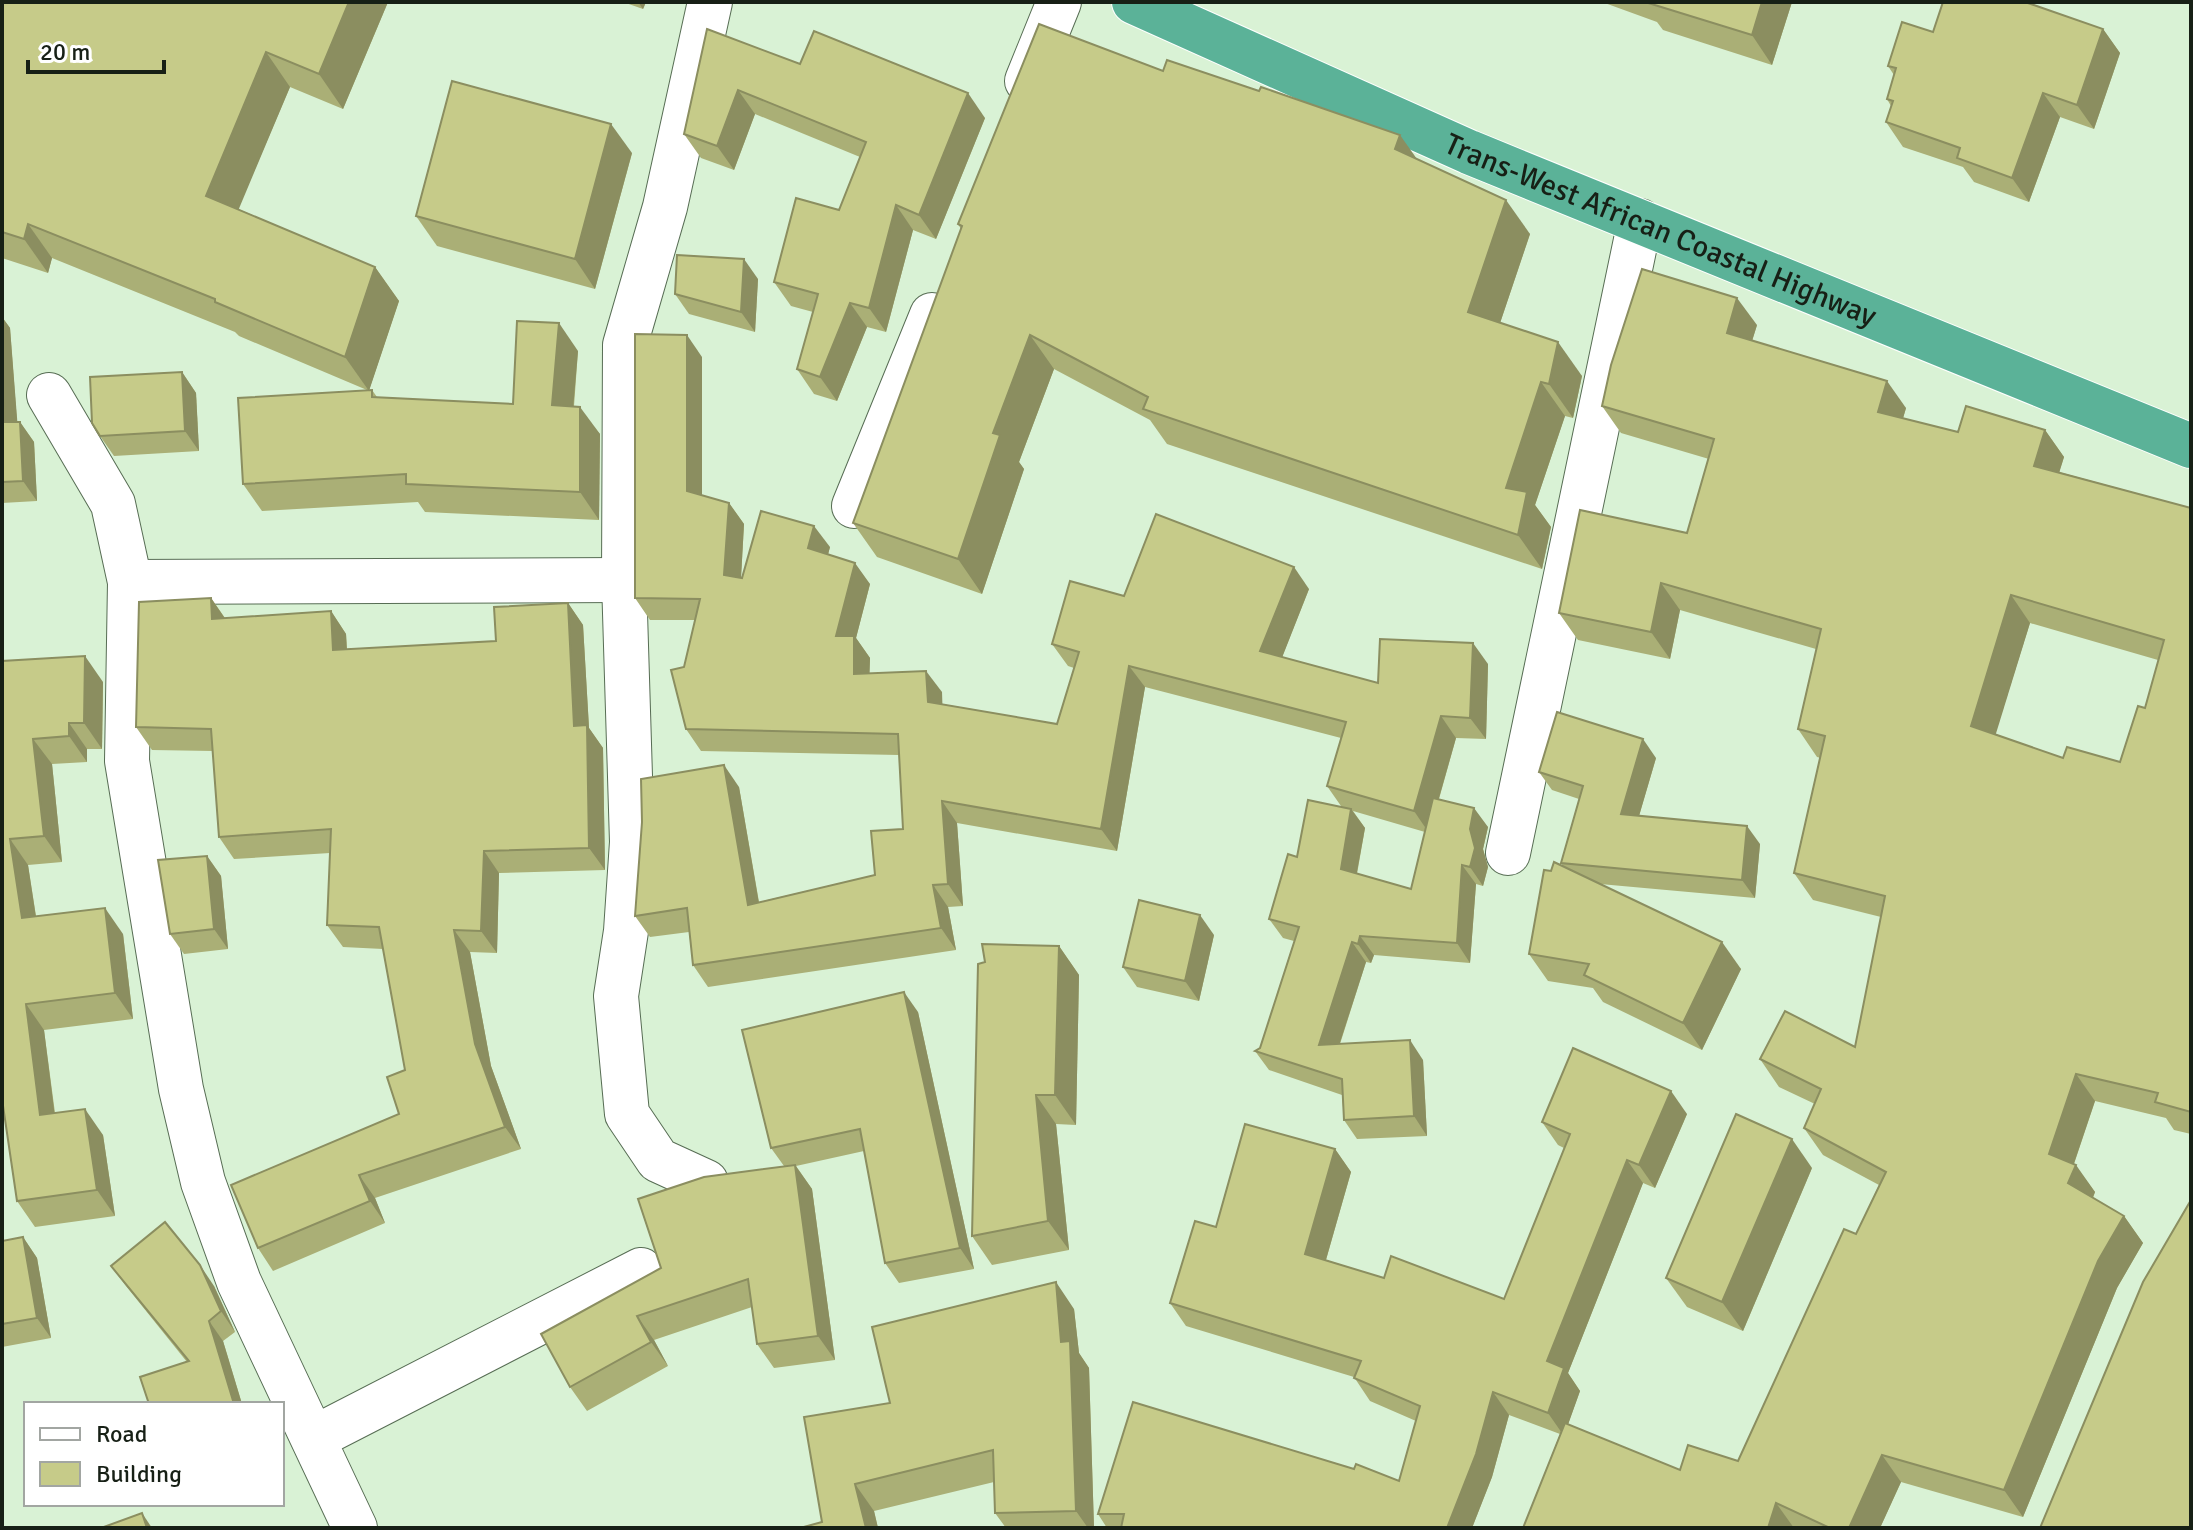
<svg xmlns="http://www.w3.org/2000/svg" width="2193" height="1530" viewBox="0 0 2193 1530" font-family="Signika,sans-serif">
	<rect width="100%" height="100%" fill="#d9f2d5"/>
	<g fill="none" stroke-linecap="round" stroke-linejoin="round">
		<!-- minor casing -->
		<g stroke="#576d54" stroke-width="46">
			<g id="minor">
				<path d="M 1027,81 L 1059,2"/>
				<path d="M 49,395 L 113,504 L 130,582 L 127,761 L 181,1089 L 203,1182 L 239,1282 L 355,1528"/>
				<path d="M 854,506 L 932,315"/>
				<path d="M 130,582 L 624,580"/>
				<path d="M 1508,853 L 1640,221"/>
				<path d="M 706,1182 L 658,1160 L 627,1114 L 616,996 L 626,931 L 632,842 L 624,580 L 625,345 L 665,207 L 710,2"/>
				<path d="M 314,1438 L 641,1270"/>
			</g>
		</g>
		<!-- highway casing -->
		<g stroke="#fff" stroke-width="46">
			<g id="highway">
				<path id="s1" d="M 1134,2 L 1469,152 L 2191,446"/>
			</g>
		</g>
		<!-- minor -->
		<use href="#minor" stroke="#fff" stroke-width="44"/>
		<!-- highway -->
		<use href="#highway" stroke="#5bb298" stroke-width="44"/>
	</g>
	<!-- wall -->
	<g fill="#aaaf76" fill-rule="evenodd">
		<path d="M 2,2 L 388,2 L 343,109 L 290,87 L 238,209 L 375,267 L 399,301 L 369,390 L 372,390 L 377,397 L 513,404 L 578,351 L 574,406 L 600,434 L 599,520 L 425,512 L 418,502 L 262,511 L 243,484 L 367,390 L 239,336 L 235,332 L 52,258 L 48,273 L 2,258 Z"/>
		<path d="M 623,2 L 646,2 L 643,9 Z"/>
		<path d="M 1602,2 L 1792,2 L 1772,65 L 1663,30 L 1657,22 Z"/>
		<path d="M 707,29 L 800,64 L 985,118 L 936,239 L 913,230 L 886,332 L 867,327 L 837,401 L 814,394 L 797,369 L 813,312 L 791,306 L 774,282 L 839,210 L 860,157 L 755,114 L 734,170 L 701,158 L 684,134 Z"/>
		<path d="M 2103,29 L 2120,53 L 2094,129 L 2060,117 L 2029,202 L 1974,182 L 1963,167 L 1903,147 L 1886,122 L 1891,106 L 1887,99 L 1894,75 L 1888,66 L 1933,32 Z"/>
		<path d="M 1163,71 L 1417,160 L 1530,234 L 1500,323 L 1582,376 L 1573,418 L 1565,416 L 1535,505 L 1551,527 L 1542,569 L 1167,444 L 1150,420 L 1054,369 L 1019,462 L 1024,469 L 982,594 L 877,557 L 853,523 L 961,229 L 958,224 Z"/>
		<path d="M 632,153 L 595,289 L 437,246 L 416,216 Z"/>
		<path d="M 758,279 L 755,332 L 689,314 L 675,294 Z"/>
		<path d="M 2,317 L 10,328 L 17,422 L 20,422 L 34,442 L 37,501 L 2,503 Z"/>
		<path d="M 1757,325 L 1752,341 L 1906,408 L 1903,418 L 1958,432 L 2045,430 L 2064,457 L 2059,472 L 2191,508 L 2191,1134 L 2174,1130 L 2166,1118 L 2095,1101 L 2074,1164 L 2095,1192 L 2093,1198 L 2124,1216 L 2143,1243 L 2117,1288 L 2023,1517 L 1901,1482 L 1880,1528 L 1523,1528 L 1560,1434 L 1509,1415 L 1492,1477 L 1472,1528 L 1107,1528 L 1098,1514 L 1354,1469 L 1399,1481 L 1416,1421 L 1370,1401 L 1354,1377 L 1186,1326 L 1170,1303 L 1216,1227 L 1335,1149 L 1351,1172 L 1326,1260 L 1384,1278 L 1504,1299 L 1564,1148 L 1558,1145 L 1542,1122 L 1687,1114 L 1655,1188 L 1643,1183 L 1568,1373 L 1580,1391 L 1568,1424 L 1680,1470 L 1738,1461 L 1856,1234 L 1879,1185 L 1823,1155 L 1804,1128 L 1815,1104 L 1779,1087 L 1760,1059 L 1855,1047 L 1881,917 L 1813,900 L 1794,873 L 1821,758 L 1817,757 L 1798,729 L 1816,649 L 1680,610 L 1670,659 L 1578,640 L 1559,613 L 1687,533 L 1709,459 L 1621,433 L 1602,406 ZM 2030,623 L 2158,660 L 2145,708 L 2120,762 L 2063,758 L 1995,734 Z"/>
		<path d="M 702,357 L 702,495 L 729,503 L 744,524 L 741,577 L 830,547 L 828,554 L 870,584 L 856,638 L 870,658 L 869,674 L 942,692 L 942,704 L 1057,724 L 1074,668 L 1068,666 L 1052,644 L 1124,596 L 1309,589 L 1282,657 L 1378,683 L 1488,664 L 1486,739 L 1456,738 L 1439,799 L 1488,827 L 1483,849 L 1488,867 L 1483,886 L 1476,884 L 1470,963 L 1374,955 L 1371,963 L 1366,962 L 1340,1044 L 1423,1060 L 1427,1136 L 1357,1139 L 1344,1120 L 1342,1095 L 1269,1070 L 1255,1051 L 1260,1048 L 1294,941 L 1283,938 L 1269,919 L 1297,857 L 1341,806 L 1327,786 L 1341,738 L 1145,687 L 1117,851 L 957,823 L 963,906 L 948,907 L 956,950 L 708,987 L 693,965 L 689,932 L 650,937 L 635,916 L 739,787 L 759,902 L 875,875 L 903,829 L 899,755 L 701,751 L 686,729 L 684,667 L 695,620 L 650,620 L 635,598 ZM 1353,811 L 1425,832 L 1411,889 L 1357,874 L 1365,828 Z"/>
		<path d="M 182,372 L 196,393 L 199,451 L 114,456 L 100,436 Z"/>
		<path d="M 211,598 L 225,618 L 331,611 L 346,634 L 347,649 L 496,641 L 568,603 L 583,625 L 589,728 L 603,748 L 605,870 L 499,873 L 497,953 L 470,952 L 491,1066 L 521,1149 L 375,1198 L 385,1223 L 273,1271 L 258,1248 L 399,1114 L 405,1070 L 383,949 L 343,947 L 327,925 L 330,853 L 234,859 L 219,837 L 213,751 L 152,750 L 136,727 Z"/>
		<path d="M 2,661 L 103,682 L 102,749 L 87,749 L 87,762 L 52,764 L 62,862 L 28,865 L 36,916 L 123,934 L 133,1019 L 44,1030 L 55,1113 L 103,1135 L 115,1216 L 35,1227 L 17,1201 Z"/>
		<path d="M 1656,758 L 1639,816 L 1760,844 L 1755,898 L 1600,884 L 1741,969 L 1702,1050 L 1603,1002 L 1593,988 L 1548,981 L 1529,954 L 1551,871 L 1563,866 L 1561,863 L 1579,799 L 1552,790 L 1539,772 Z"/>
		<path d="M 207,856 L 221,876 L 228,949 L 184,954 L 170,934 Z"/>
		<path d="M 1214,935 L 1199,1001 L 1137,987 L 1123,967 Z"/>
		<path d="M 1059,946 L 1079,975 L 1076,1125 L 1056,1124 L 1069,1250 L 992,1265 L 972,1236 L 985,962 Z"/>
		<path d="M 918,1012 L 974,1269 L 899,1283 L 885,1263 L 864,1151 L 796,1166 L 812,1189 L 835,1360 L 774,1368 L 757,1344 L 752,1307 L 654,1340 L 668,1366 L 587,1411 L 570,1387 L 661,1268 L 784,1166 L 771,1148 Z"/>
		<path d="M 1812,1168 L 1743,1331 L 1687,1307 L 1666,1278 Z"/>
		<path d="M 23,1237 L 37,1258 L 51,1338 L 2,1347 L 2,1241 Z"/>
		<path d="M 111,1266 L 214,1286 L 235,1332 L 223,1341 L 242,1404 L 149,1404 L 187,1362 L 126,1286 Z"/>
		<path d="M 1074,1309 L 1079,1353 L 1089,1368 L 1094,1528 L 1006,1528 L 995,1513 L 994,1482 L 874,1511 L 878,1528 L 800,1528 L 822,1522 L 890,1403 Z"/>
	</g>
	<!-- shaded-wall -->
	<g fill="#8b8e60">
		<path d="M 349,2 L 388,2 L 343,109 L 319,74 Z"/>
		<path d="M 638,2 L 646,2 L 643,9 Z"/>
		<path d="M 1762,2 L 1792,2 L 1772,65 L 1752,35 Z"/>
		<path d="M 2103,29 L 2120,53 L 2094,129 L 2077,105 Z"/>
		<path d="M 266,52 L 290,87 L 230,230 L 206,196 Z"/>
		<path d="M 738,90 L 755,114 L 734,170 L 717,146 Z"/>
		<path d="M 968,93 L 985,118 L 936,239 L 919,215 Z"/>
		<path d="M 2043,93 L 2060,117 L 2029,202 L 2012,178 Z"/>
		<path d="M 611,124 L 632,153 L 595,289 L 575,259 Z"/>
		<path d="M 1400,135 L 1424,169 L 1395,149 Z"/>
		<path d="M 1506,200 L 1530,234 L 1492,347 L 1468,312 Z"/>
		<path d="M 896,205 L 913,230 L 886,332 L 869,308 Z"/>
		<path d="M 28,224 L 52,258 L 48,273 L 24,239 Z"/>
		<path d="M 744,259 L 758,279 L 755,332 L 741,312 Z"/>
		<path d="M 375,267 L 399,301 L 369,391 L 345,357 Z"/>
		<path d="M 1737,298 L 1757,325 L 1746,360 L 1727,333 Z"/>
		<path d="M 850,303 L 867,327 L 837,401 L 820,377 Z"/>
		<path d="M 2,317 L 10,328 L 19,443 L 5,422 L 2,387 Z"/>
		<path d="M 559,323 L 578,351 L 571,433 L 552,405 Z"/>
		<path d="M 687,335 L 702,357 L 702,513 L 687,491 Z"/>
		<path d="M 1030,335 L 1054,369 L 1019,462 L 1024,469 L 982,594 L 958,559 L 993,433 Z"/>
		<path d="M 1558,342 L 1582,376 L 1573,418 L 1549,384 Z"/>
		<path d="M 182,372 L 196,393 L 199,451 L 185,431 Z"/>
		<path d="M 1887,381 L 1906,408 L 1897,439 L 1878,412 Z"/>
		<path d="M 1541,382 L 1565,416 L 1535,505 L 1551,527 L 1542,569 L 1518,535 L 1506,488 Z"/>
		<path d="M 580,407 L 600,434 L 599,520 L 580,492 Z"/>
		<path d="M 20,422 L 34,442 L 37,501 L 23,481 Z"/>
		<path d="M 2045,430 L 2064,457 L 2053,493 L 2034,466 Z"/>
		<path d="M 729,503 L 744,524 L 740,596 L 724,575 Z"/>
		<path d="M 814,526 L 830,547 L 824,570 L 808,548 Z"/>
		<path d="M 855,563 L 870,584 L 856,638 L 870,658 L 869,696 L 854,674 L 836,636 Z"/>
		<path d="M 1294,567 L 1309,589 L 1276,673 L 1260,651 Z"/>
		<path d="M 1661,583 L 1680,610 L 1670,659 L 1651,632 Z"/>
		<path d="M 2011,595 L 2030,623 L 1990,753 L 1971,726 Z"/>
		<path d="M 211,598 L 226,620 L 212,619 Z"/>
		<path d="M 568,603 L 583,625 L 589,728 L 603,748 L 605,870 L 589,848 L 574,726 Z"/>
		<path d="M 331,611 L 346,634 L 348,672 L 333,650 Z"/>
		<path d="M 1473,643 L 1488,664 L 1486,739 L 1470,718 Z"/>
		<path d="M 85,656 L 103,682 L 102,749 L 84,723 Z"/>
		<path d="M 1129,666 L 1145,687 L 1117,851 L 1101,829 Z"/>
		<path d="M 926,671 L 942,692 L 943,723 L 928,702 Z"/>
		<path d="M 1441,716 L 1456,738 L 1429,833 L 1414,811 Z"/>
		<path d="M 69,723 L 87,749 L 87,762 L 69,736 Z"/>
		<path d="M 33,739 L 52,764 L 62,862 L 44,836 Z"/>
		<path d="M 1643,739 L 1656,758 L 1634,833 L 1621,814 Z"/>
		<path d="M 724,765 L 739,787 L 763,927 L 748,905 Z"/>
		<path d="M 942,801 L 957,823 L 963,906 L 948,884 Z"/>
		<path d="M 1474,808 L 1488,827 L 1483,849 L 1488,867 L 1483,886 L 1470,867 L 1470,829 Z"/>
		<path d="M 1351,809 L 1365,828 L 1354,888 L 1341,869 Z"/>
		<path d="M 1747,826 L 1760,844 L 1755,898 L 1742,880 Z"/>
		<path d="M 10,839 L 28,865 L 40,944 L 22,918 Z"/>
		<path d="M 484,851 L 499,873 L 497,953 L 481,931 Z"/>
		<path d="M 207,856 L 221,876 L 228,949 L 214,929 Z"/>
		<path d="M 1462,865 L 1476,884 L 1470,963 L 1457,943 Z"/>
		<path d="M 933,885 L 948,907 L 956,950 L 941,928 Z"/>
		<path d="M 105,908 L 123,934 L 133,1019 L 115,993 Z"/>
		<path d="M 1200,915 L 1214,935 L 1199,1001 L 1185,981 Z"/>
		<path d="M 454,930 L 470,952 L 491,1066 L 521,1149 L 505,1127 L 475,1044 Z"/>
		<path d="M 1360,936 L 1374,955 L 1371,963 L 1358,944 Z"/>
		<path d="M 1352,942 L 1366,962 L 1333,1064 L 1319,1045 Z"/>
		<path d="M 1722,942 L 1741,969 L 1702,1050 L 1683,1023 Z"/>
		<path d="M 1059,946 L 1079,975 L 1076,1125 L 1055,1095 Z"/>
		<path d="M 904,992 L 918,1012 L 974,1269 L 960,1248 Z"/>
		<path d="M 26,1004 L 44,1030 L 58,1141 L 40,1115 Z"/>
		<path d="M 1410,1040 L 1423,1060 L 1427,1136 L 1414,1116 Z"/>
		<path d="M 2076,1074 L 2095,1101 L 2068,1181 L 2049,1154 Z"/>
		<path d="M 1671,1091 L 1687,1114 L 1655,1188 L 1639,1165 Z"/>
		<path d="M 1036,1095 L 1056,1124 L 1069,1250 L 1048,1221 Z"/>
		<path d="M 85,1109 L 103,1135 L 115,1216 L 97,1190 Z"/>
		<path d="M 1792,1139 L 1812,1168 L 1743,1331 L 1722,1302 Z"/>
		<path d="M 1335,1149 L 1351,1172 L 1321,1277 L 1305,1254 Z"/>
		<path d="M 1627,1160 L 1643,1183 L 1568,1373 L 1580,1391 L 1564,1436 L 1548,1413 L 1547,1361 Z"/>
		<path d="M 795,1165 L 812,1189 L 835,1360 L 818,1336 Z"/>
		<path d="M 2076,1165 L 2095,1192 L 2087,1211 L 2068,1183 Z"/>
		<path d="M 359,1175 L 375,1198 L 385,1223 L 370,1201 Z"/>
		<path d="M 2124,1216 L 2143,1243 L 2117,1288 L 2023,1517 L 2004,1490 L 2098,1261 Z"/>
		<path d="M 23,1237 L 37,1258 L 51,1338 L 37,1318 Z"/>
		<path d="M 200,1265 L 214,1286 L 235,1332 L 221,1311 Z"/>
		<path d="M 1056,1282 L 1074,1309 L 1079,1353 L 1089,1368 L 1094,1528 L 1088,1528 L 1076,1511 Z"/>
		<path d="M 637,1316 L 654,1340 L 668,1366 L 651,1342 Z"/>
		<path d="M 209,1321 L 223,1341 L 242,1404 L 234,1404 Z"/>
		<path d="M 1493,1392 L 1509,1415 L 1492,1477 L 1472,1528 L 1447,1528 Z"/>
		<path d="M 1882,1455 L 1901,1482 L 1880,1528 L 1849,1528 Z"/>
		<path d="M 855,1484 L 874,1511 L 878,1528 L 866,1528 Z"/>
		<path d="M 1776,1503 L 1794,1528 L 1768,1528 Z"/>
		<path d="M 142,1513 L 152,1528 L 147,1528 Z"/>
	</g>
	<!-- building -->
	<g fill="#c6cb89" stroke="#8b8e60" stroke-width="2" fill-rule="evenodd">
		<path d="M 2,2 L 349,2 L 319,74 L 266,52 L 206,196 L 375,267 L 345,357 L 215,302 L 215,299 L 28,224 L 24,239 L 2,232 Z"/>
		<path d="M 1645,2 L 1762,2 L 1752,35 Z"/>
		<path d="M 1943,2 L 2025,2 L 2103,29 L 2077,105 L 2043,93 L 2012,178 L 1957,158 L 1960,148 L 1886,122 L 1893,101 L 1887,99 L 1896,68 L 1888,66 L 1902,22 L 1933,32 Z"/>
		<path d="M 1039,24 L 1163,71 L 1167,60 L 1259,91 L 1261,87 L 1400,135 L 1395,149 L 1506,200 L 1468,312 L 1558,342 L 1549,384 L 1541,382 L 1506,488 L 1527,492 L 1518,535 L 1143,409 L 1148,397 L 1030,335 L 993,433 L 1000,435 L 958,559 L 853,523 L 962,226 L 958,224 Z"/>
		<path d="M 707,29 L 800,64 L 814,31 L 968,93 L 919,215 L 896,205 L 869,308 L 850,303 L 820,377 L 797,369 L 818,294 L 774,282 L 796,198 L 839,210 L 866,142 L 738,90 L 717,146 L 684,134 Z"/>
		<path d="M 452,81 L 611,124 L 575,259 L 416,216 Z"/>
		<path d="M 677,255 L 744,259 L 741,312 L 675,294 Z"/>
		<path d="M 1642,269 L 1737,298 L 1727,333 L 1887,381 L 1878,412 L 1958,432 L 1966,406 L 2045,430 L 2034,466 L 2191,508 L 2191,1112 L 2155,1102 L 2158,1093 L 2076,1074 L 2049,1154 L 2076,1165 L 2068,1183 L 2124,1216 L 2098,1261 L 2004,1490 L 1882,1455 L 1849,1528 L 1830,1528 L 1776,1503 L 1768,1528 L 1523,1528 L 1565,1423 L 1680,1470 L 1688,1445 L 1738,1461 L 1844,1229 L 1856,1234 L 1886,1172 L 1804,1128 L 1821,1089 L 1760,1059 L 1785,1011 L 1855,1047 L 1885,896 L 1794,873 L 1825,736 L 1798,729 L 1821,629 L 1661,583 L 1651,632 L 1559,613 L 1580,510 L 1687,533 L 1714,439 L 1602,406 L 1611,365 ZM 2011,595 L 2164,640 L 2145,708 L 2138,706 L 2120,762 L 2067,747 L 2063,758 L 1971,726 Z"/>
		<path d="M 517,321 L 559,323 L 552,405 L 580,407 L 580,492 L 406,484 L 406,474 L 243,484 L 238,398 L 372,390 L 372,397 L 513,404 Z"/>
		<path d="M 635,334 L 687,335 L 687,491 L 729,503 L 724,575 L 742,578 L 761,511 L 814,526 L 808,548 L 855,563 L 836,636 L 854,636 L 854,674 L 926,671 L 928,702 L 1057,724 L 1079,652 L 1052,644 L 1070,581 L 1124,596 L 1156,514 L 1294,567 L 1260,651 L 1378,683 L 1380,639 L 1473,643 L 1470,718 L 1441,716 L 1414,811 L 1327,786 L 1346,722 L 1129,666 L 1101,829 L 942,801 L 948,884 L 933,885 L 941,928 L 693,965 L 687,908 L 635,916 L 642,822 L 641,779 L 724,765 L 748,905 L 875,875 L 871,831 L 903,829 L 898,734 L 686,729 L 671,670 L 684,667 L 700,599 L 635,598 Z"/>
		<path d="M 182,372 L 185,431 L 100,436 L 92,423 L 90,377 Z"/>
		<path d="M 2,387 L 5,422 L 20,422 L 23,481 L 2,482 Z"/>
		<path d="M 211,598 L 212,619 L 331,611 L 333,650 L 496,641 L 494,607 L 568,603 L 574,726 L 587,725 L 589,848 L 484,851 L 481,931 L 454,930 L 475,1044 L 505,1127 L 359,1175 L 370,1201 L 258,1248 L 231,1185 L 399,1114 L 387,1077 L 405,1070 L 379,927 L 327,925 L 331,829 L 219,837 L 211,729 L 136,727 L 139,602 Z"/>
		<path d="M 85,656 L 84,723 L 69,723 L 69,736 L 33,739 L 44,836 L 10,839 L 22,918 L 105,908 L 115,993 L 26,1004 L 40,1115 L 85,1109 L 97,1190 L 17,1201 L 2,1099 L 2,661 Z"/>
		<path d="M 1557,712 L 1643,739 L 1621,814 L 1747,826 L 1742,880 L 1561,863 L 1583,786 L 1539,772 Z"/>
		<path d="M 1433,798 L 1474,808 L 1470,829 L 1475,848 L 1470,867 L 1462,865 L 1457,943 L 1360,936 L 1358,944 L 1352,942 L 1319,1045 L 1410,1040 L 1414,1116 L 1344,1120 L 1342,1079 L 1255,1051 L 1260,1048 L 1299,927 L 1269,919 L 1288,854 L 1297,857 L 1308,800 L 1351,809 L 1341,869 L 1411,889 Z"/>
		<path d="M 207,856 L 214,929 L 170,934 L 158,860 Z"/>
		<path d="M 1554,862 L 1722,942 L 1683,1023 L 1584,975 L 1589,964 L 1529,954 L 1544,870 L 1551,871 Z"/>
		<path d="M 1139,900 L 1200,915 L 1185,981 L 1123,967 Z"/>
		<path d="M 982,944 L 1059,946 L 1055,1095 L 1036,1095 L 1048,1221 L 972,1236 L 978,964 L 985,962 Z"/>
		<path d="M 904,992 L 960,1248 L 885,1263 L 860,1129 L 771,1148 L 742,1030 Z"/>
		<path d="M 1573,1048 L 1671,1091 L 1639,1165 L 1627,1160 L 1547,1361 L 1564,1368 L 1548,1413 L 1493,1392 L 1476,1454 L 1447,1528 L 1121,1528 L 1124,1514 L 1098,1514 L 1133,1402 L 1354,1469 L 1356,1464 L 1399,1481 L 1420,1406 L 1354,1378 L 1361,1361 L 1170,1303 L 1195,1221 L 1216,1227 L 1245,1124 L 1335,1149 L 1305,1254 L 1384,1278 L 1391,1256 L 1504,1299 L 1570,1134 L 1542,1122 Z"/>
		<path d="M 1736,1114 L 1792,1139 L 1722,1302 L 1666,1278 Z"/>
		<path d="M 795,1165 L 818,1336 L 757,1344 L 748,1279 L 637,1316 L 651,1342 L 570,1387 L 541,1334 L 661,1268 L 638,1199 L 704,1177 Z"/>
		<path d="M 2191,1200 L 2191,1528 L 2040,1528 L 2143,1282 Z"/>
		<path d="M 165,1222 L 200,1265 L 221,1311 L 209,1321 L 234,1404 L 149,1404 L 140,1377 L 189,1361 L 111,1266 Z"/>
		<path d="M 23,1237 L 37,1318 L 2,1324 L 2,1241 Z"/>
		<path d="M 1056,1282 L 1061,1342 L 1070,1341 L 1076,1511 L 995,1513 L 993,1450 L 855,1484 L 866,1528 L 800,1528 L 822,1522 L 804,1417 L 890,1403 L 872,1327 Z"/>
		<path d="M 142,1513 L 147,1528 L 101,1528 Z"/>
	</g>
	<g text-anchor="middle" dominant-baseline="central" stroke-width="6" stroke-linejoin="round" paint-order="stroke">
		<!-- street labels -->
		<g font-size="30" fill="#172016" stroke="#fff">
			<text stroke="none"><textPath href="#s1" startOffset="574">Trans-West African Coastal Highway</textPath></text>
		</g>
	</g>
	<!-- border -->
	<rect width="2193" height="1530" fill="none" stroke="#172016" stroke-width="8"/>
	<!-- legend -->
	<rect x="24" y="1402" width="260" height="104" fill="#ffffff" stroke="#a2a6a2" stroke-width="2"/>
	<rect x="40" y="1428" width="40" height="12" fill="#ffffff" stroke="#a2a6a2" stroke-width="2"/>
	<text x="96" y="1442" font-size="24" fill="#172016">Road</text>
	<rect x="40" y="1462" width="40" height="24" fill="#c6cb89" stroke="#a2a6a2" stroke-width="2"/>
	<text x="96" y="1482" font-size="24" fill="#172016">Building</text>
	<!-- scale -->
	<path d="M28 60v12h136v-12" fill="none" stroke="#172016" stroke-width="4"/>
	<text x="40" y="60" font-size="24" fill="#172016" stroke="#ffffff" stroke-width="6" paint-order="stroke">20 m</text>
</svg>
